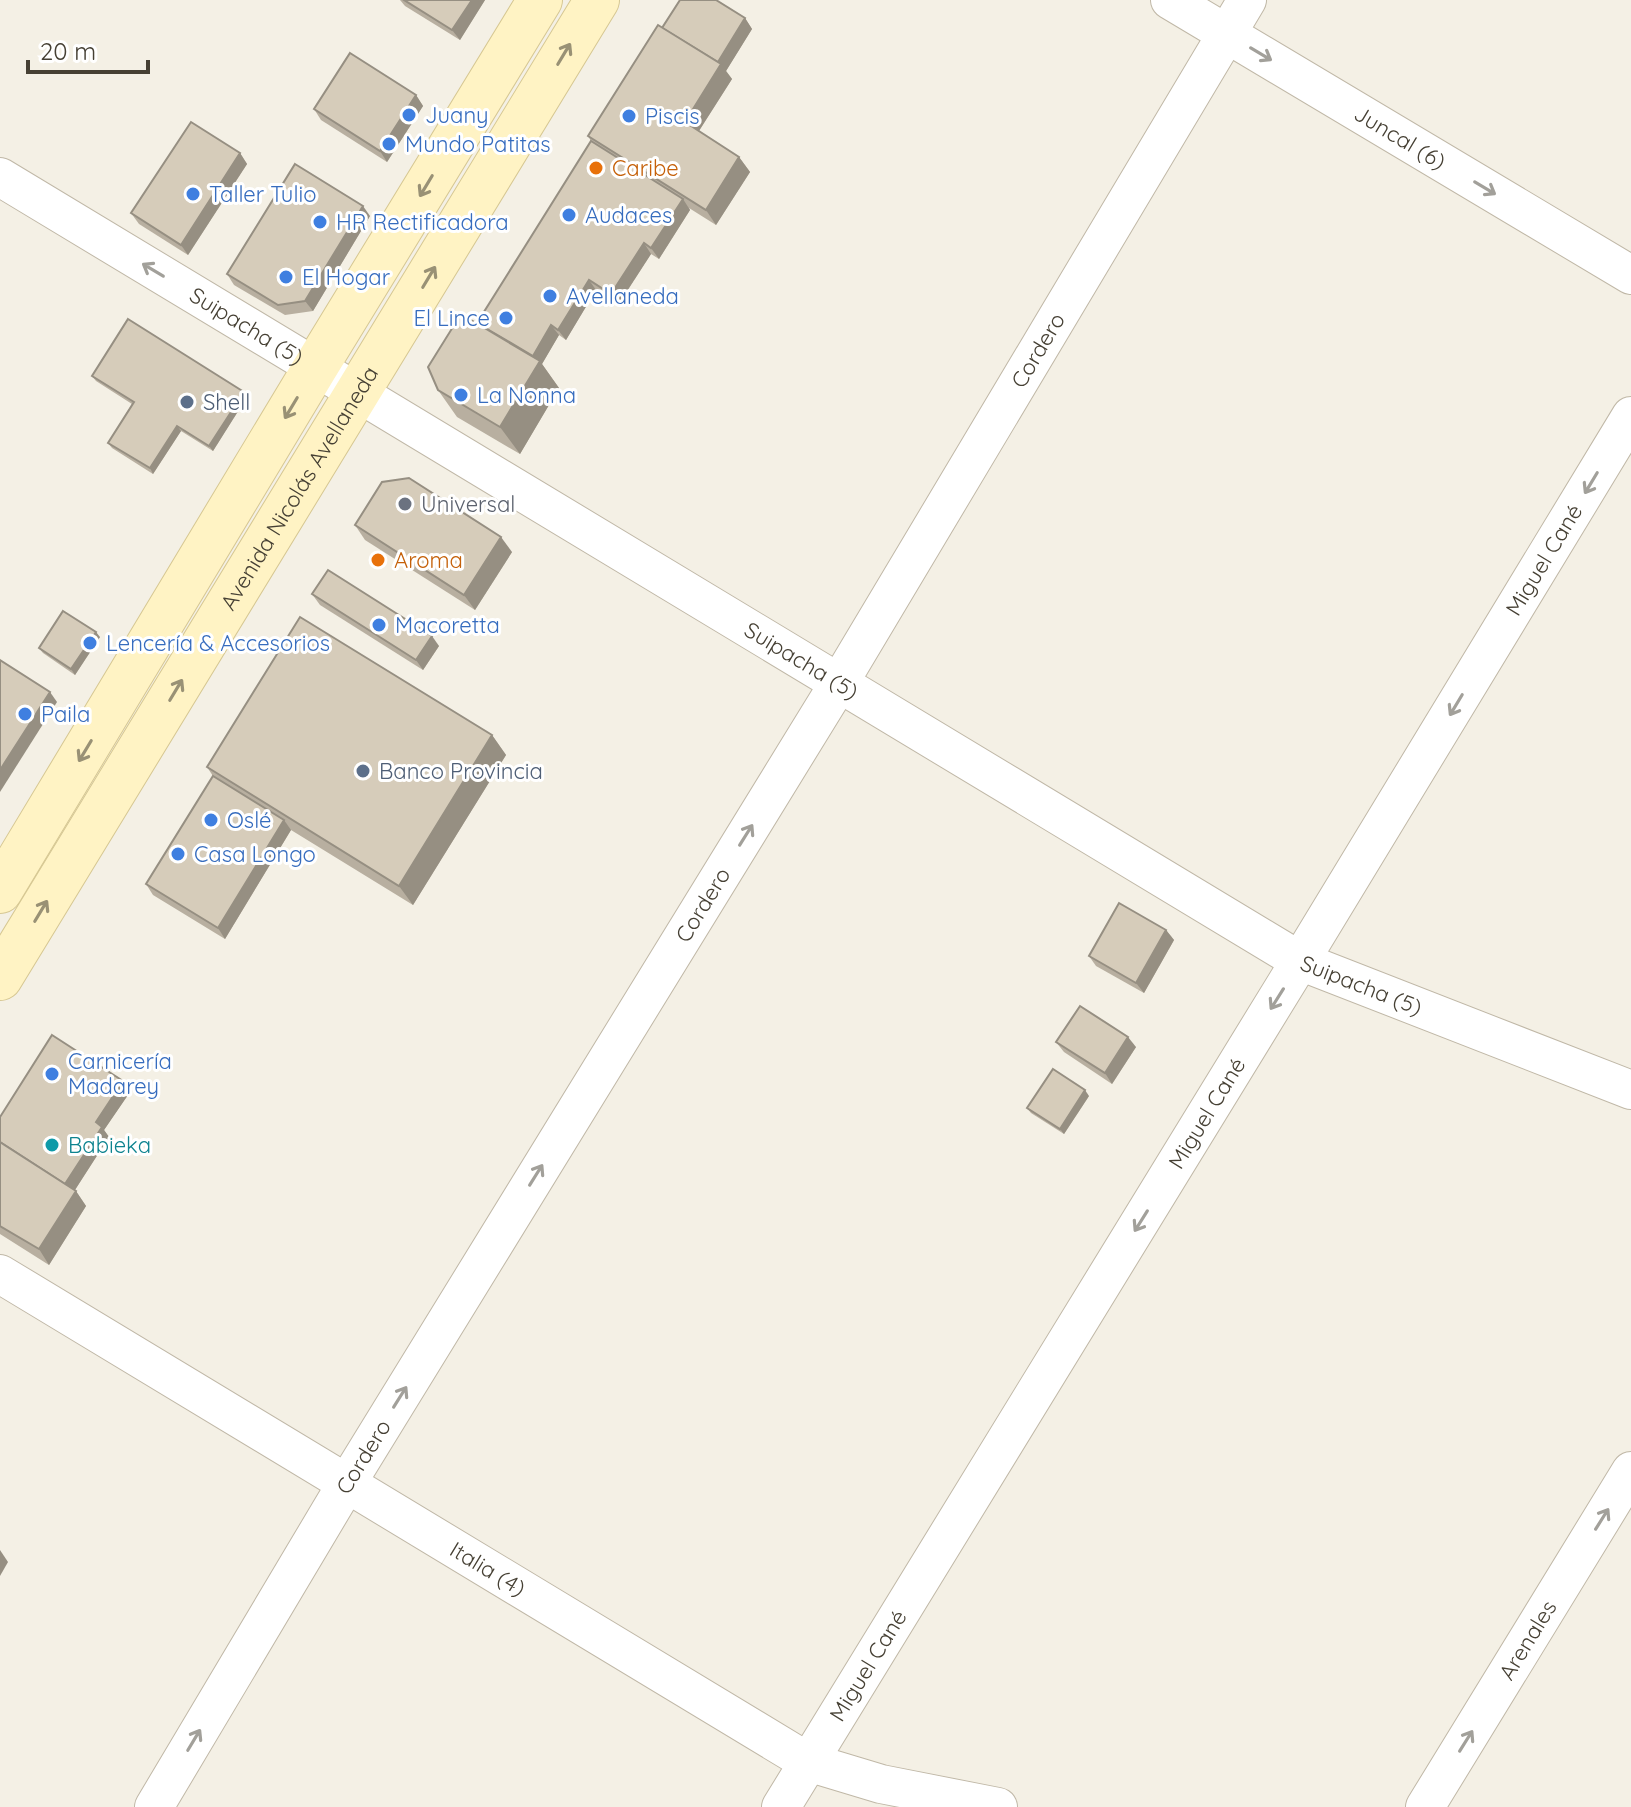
<svg xmlns="http://www.w3.org/2000/svg" width="1631" height="1807" viewBox="0 0 1631 1807" font-family="Quicksand,sans-serif">
	<rect width="100%" height="100%" fill="#f4f0e5"/>
	<g fill="none" stroke-linecap="round" stroke-linejoin="round">
		<!-- minor casing -->
		<g stroke="#c0b8a7" stroke-width="40">
			<g id="minor">
				<path id="s1" d="M 1170,0 L 1631,275"/>
				<path id="s2" d="M 0,177 L 1300,961 L 1631,1090"/>
				<path id="s3" d="M 0,1274 L 808,1762 L 881,1784 L 998,1807"/>
				<path id="s4" d="M 154,1807 L 347,1483 L 839,683 L 1247,0"/>
				<path id="s5" d="M 781,1807 L 1300,961 L 1631,416"/>
				<path id="s6" d="M 1425,1807 L 1631,1471"/>
			</g>
		</g>
		<!-- secondary casing -->
		<g stroke="#d6c792" stroke-width="46">
			<g id="secondary">
				<path d="M 0,891 L 315,368 L 540,0"/>
				<path id="s7" d="M 0,978 L 597,0"/>
			</g>
		</g>
		<!-- minor -->
		<use href="#minor" stroke="#fff" stroke-width="38"/>
		<!-- secondary -->
		<use href="#secondary" stroke="#fff3c4" stroke-width="44"/>
	</g>
	<!-- wall -->
	<g fill="#b8afa0">
		<path d="M 400,0 L 485,0 L 460,40 L 405,6 Z"/>
		<path d="M 745,18 L 752,29 L 726,71 L 732,79 L 699,131 L 739,157 L 750,172 L 716,225 L 689,208 L 690,210 L 659,259 L 651,254 L 618,305 L 596,290 L 566,340 L 559,335 L 542,364 L 559,388 L 520,454 L 457,417 L 438,390 L 477,323 L 591,141 L 588,136 L 662,28 Z"/>
		<path d="M 416,95 L 423,106 L 387,162 L 321,120 L 314,109 Z"/>
		<path d="M 240,153 L 247,164 L 188,255 L 139,224 L 131,213 Z"/>
		<path d="M 370,216 L 313,311 L 285,315 L 234,285 L 227,274 Z"/>
		<path d="M 92,376 L 247,397 L 213,451 L 181,431 L 153,474 L 112,448 L 108,443 L 132,404 L 96,381 Z"/>
		<path d="M 355,525 L 512,552 L 475,610 L 365,540 Z"/>
		<path d="M 312,594 L 439,646 L 423,670 L 320,605 Z"/>
		<path d="M 100,637 L 75,675 L 43,653 L 39,648 Z"/>
		<path d="M 492,735 L 506,755 L 413,905 L 291,830 L 225,939 L 153,895 L 146,884 L 213,776 L 207,767 Z"/>
		<path d="M 1166,930 L 1174,940 L 1144,993 L 1096,966 L 1089,956 Z"/>
		<path d="M 1056,1042 L 1136,1047 L 1112,1084 L 1064,1052 Z"/>
		<path d="M 130,1092 L 104,1130 L 109,1137 L 75,1190 L 86,1206 L 49,1265 L 0,1234 L 0,1117 Z"/>
		<path d="M 1089,1096 L 1064,1134 L 1031,1113 L 1027,1108 Z"/>
	</g>
	<!-- shaded-wall -->
	<g fill="#968f82">
		<path d="M 472,0 L 485,0 L 460,40 L 452,30 Z"/>
		<path d="M 745,18 L 752,29 L 726,71 L 732,79 L 695,137 L 685,122 L 717,64 Z"/>
		<path d="M 416,95 L 423,106 L 387,162 L 380,151 Z"/>
		<path d="M 240,153 L 247,164 L 188,255 L 181,245 Z"/>
		<path d="M 739,157 L 750,172 L 716,225 L 706,210 Z"/>
		<path d="M 683,199 L 690,210 L 659,259 L 651,248 Z"/>
		<path d="M 363,206 L 370,216 L 313,311 L 305,301 Z"/>
		<path d="M 644,243 L 651,254 L 618,305 L 611,294 Z"/>
		<path d="M 589,280 L 596,290 L 566,340 L 558,330 Z"/>
		<path d="M 551,325 L 559,335 L 542,364 L 559,388 L 520,454 L 500,427 L 528,364 Z"/>
		<path d="M 244,392 L 247,397 L 213,451 L 209,446 Z"/>
		<path d="M 177,426 L 181,431 L 153,474 L 150,468 Z"/>
		<path d="M 501,537 L 512,552 L 475,610 L 464,595 Z"/>
		<path d="M 96,632 L 100,637 L 75,675 L 71,669 Z"/>
		<path d="M 432,636 L 439,646 L 423,670 L 416,660 Z"/>
		<path d="M 50,692 L 57,702 L 0,792 L 0,770 Z"/>
		<path d="M 492,735 L 506,755 L 413,905 L 399,886 Z"/>
		<path d="M 284,820 L 291,830 L 225,939 L 218,928 Z"/>
		<path d="M 1166,930 L 1174,940 L 1144,993 L 1136,983 Z"/>
		<path d="M 1128,1037 L 1136,1047 L 1112,1084 L 1105,1073 Z"/>
		<path d="M 123,1081 L 130,1092 L 104,1130 L 109,1137 L 71,1196 L 64,1186 L 96,1122 Z"/>
		<path d="M 1085,1090 L 1089,1096 L 1064,1134 L 1060,1129 Z"/>
		<path d="M 76,1191 L 86,1206 L 49,1265 L 39,1249 Z"/>
		<path d="M 0,1550 L 8,1562 L 0,1576 Z"/>
	</g>
	<!-- building -->
	<g fill="#d6ccba" stroke="#968f82" stroke-width="2">
		<path d="M 404,0 L 472,0 L 452,30 Z"/>
		<path d="M 680,0 L 716,0 L 745,18 L 718,62 L 662,28 Z"/>
		<path d="M 658,25 L 721,64 L 685,122 L 739,157 L 706,210 L 588,136 Z"/>
		<path d="M 350,53 L 416,95 L 380,151 L 314,109 Z"/>
		<path d="M 191,122 L 240,153 L 181,245 L 131,213 Z"/>
		<path d="M 591,141 L 683,199 L 651,248 L 644,243 L 611,294 L 589,280 L 558,330 L 551,325 L 533,356 L 477,323 Z"/>
		<path d="M 295,164 L 363,206 L 305,301 L 278,305 L 227,274 Z"/>
		<path d="M 461,314 L 540,361 L 500,427 L 438,390 L 428,367 Z"/>
		<path d="M 128,319 L 244,392 L 209,446 L 177,426 L 150,468 L 108,443 L 134,402 L 92,376 Z"/>
		<path d="M 409,478 L 501,537 L 464,595 L 355,525 L 382,482 Z"/>
		<path d="M 328,570 L 432,636 L 416,660 L 312,594 Z"/>
		<path d="M 63,611 L 96,632 L 71,669 L 39,648 Z"/>
		<path d="M 300,617 L 492,735 L 399,886 L 207,767 Z"/>
		<path d="M 0,660 L 50,692 L 0,770 Z"/>
		<path d="M 213,776 L 284,820 L 218,928 L 146,884 Z"/>
		<path d="M 1119,903 L 1166,930 L 1136,983 L 1089,956 Z"/>
		<path d="M 1080,1006 L 1128,1037 L 1105,1073 L 1056,1042 Z"/>
		<path d="M 52,1035 L 123,1081 L 96,1122 L 102,1127 L 65,1184 L 0,1142 L 0,1117 Z"/>
		<path d="M 1053,1069 L 1085,1090 L 1060,1129 L 1027,1108 Z"/>
		<path d="M 0,1142 L 76,1191 L 39,1249 L 0,1226 Z"/>
	</g>
	<!-- one-way arrows -->
	<defs><path id="oneway-shaft" d="M-6 0H5M1.5-3L5.5 0L1.5 3" fill="none" stroke-width="1.6" stroke-linecap="round" stroke-linejoin="round" transform="scale(2)"/></defs>
	<g stroke="#999175">
		<use href="#oneway-shaft" transform="translate(564 54) rotate(-59)"/>
		<use href="#oneway-shaft" transform="translate(426 186) rotate(121)"/>
		<use href="#oneway-shaft" transform="translate(429 277) rotate(-59)"/>
		<use href="#oneway-shaft" transform="translate(291 408) rotate(121)"/>
		<use href="#oneway-shaft" transform="translate(176 690) rotate(-59)"/>
		<use href="#oneway-shaft" transform="translate(85 751) rotate(121)"/>
		<use href="#oneway-shaft" transform="translate(41 911) rotate(-59)"/>
	</g>
	<g stroke="#a2a09a">
		<use href="#oneway-shaft" transform="translate(1261 54) rotate(31)"/>
		<use href="#oneway-shaft" transform="translate(1485 188) rotate(31)"/>
		<use href="#oneway-shaft" transform="translate(153 270) rotate(-149)"/>
		<use href="#oneway-shaft" transform="translate(1591 483) rotate(121)"/>
		<use href="#oneway-shaft" transform="translate(1456 705) rotate(121)"/>
		<use href="#oneway-shaft" transform="translate(746 835) rotate(-58)"/>
		<use href="#oneway-shaft" transform="translate(1277 999) rotate(122)"/>
		<use href="#oneway-shaft" transform="translate(536 1175) rotate(-58)"/>
		<use href="#oneway-shaft" transform="translate(1141 1221) rotate(122)"/>
		<use href="#oneway-shaft" transform="translate(400 1397) rotate(-58)"/>
		<use href="#oneway-shaft" transform="translate(1602 1519) rotate(-58)"/>
		<use href="#oneway-shaft" transform="translate(194 1740) rotate(-59)"/>
		<use href="#oneway-shaft" transform="translate(1466 1741) rotate(-58)"/>
	</g>
	<!-- markers -->
	<g fill="#3f7fe0" stroke="#fff" stroke-width="3">
		<circle cx="409" cy="115" r="8"/>
		<circle cx="629" cy="116" r="8"/>
		<circle cx="389" cy="144" r="8"/>
		<circle cx="193" cy="194" r="8"/>
		<circle cx="569" cy="215" r="8"/>
		<circle cx="320" cy="222" r="8"/>
		<circle cx="286" cy="277" r="8"/>
		<circle cx="550" cy="296" r="8"/>
		<circle cx="506" cy="318" r="8"/>
		<circle cx="461" cy="395" r="8"/>
		<circle cx="379" cy="625" r="8"/>
		<circle cx="90" cy="643" r="8"/>
		<circle cx="25" cy="714" r="8"/>
		<circle cx="211" cy="820" r="8"/>
		<circle cx="178" cy="854" r="8"/>
		<circle cx="52" cy="1074" r="8"/>
	</g>
	<g fill="#e8710a" stroke="#fff" stroke-width="3">
		<circle cx="596" cy="168" r="8"/>
		<circle cx="378" cy="560" r="8"/>
	</g>
	<g fill="#5c6f8a" stroke="#fff" stroke-width="3">
		<circle cx="187" cy="402" r="8"/>
		<circle cx="363" cy="771" r="8"/>
	</g>
	<circle fill="#6b7280" stroke="#fff" stroke-width="3" cx="405" cy="504" r="8"/>
	<circle fill="#0f9aa8" stroke="#fff" stroke-width="3" cx="52" cy="1145" r="8"/>
	<g text-anchor="middle" dominant-baseline="central" stroke-width="6" stroke-linejoin="round" paint-order="stroke">
		<!-- shop labels -->
		<g font-size="22" fill="#366cbe" stroke="#fff" text-anchor="start">
			<text x="425" y="115">Juany</text>
			<text x="645" y="116">Piscis</text>
			<text x="405" y="144">Mundo Patitas</text>
			<text x="209" y="194">Taller Tulio</text>
			<text x="585" y="215">Audaces</text>
			<text x="336" y="222">HR Rectificadora</text>
			<text x="302" y="277">El Hogar</text>
			<text x="566" y="296">Avellaneda</text>
			<text x="490" y="318" text-anchor="end">El Lince</text>
			<text x="477" y="395">La Nonna</text>
			<text x="395" y="625">Macoretta</text>
			<text x="106" y="643">Lencería &amp; Accesorios</text>
			<text x="41" y="714">Paila</text>
			<text x="227" y="820">Oslé</text>
			<text x="194" y="854">Casa Longo</text>
			<text x="68" y="1061">Carnicería<tspan x="68" dy="25">Madarey</tspan></text>
		</g>
		<!-- street labels -->
		<g font-size="22" fill="#464034" stroke="#fff">
			<text stroke="none"><textPath href="#s1" startOffset="268">Juncal (6)</textPath></text>
			<text stroke="none"><textPath href="#s2" startOffset="288">Suipacha (5)</textPath></text>
			<text stroke="none"><textPath href="#s4" startOffset="1704">Cordero</textPath></text>
			<text stroke="none"><textPath href="#s7" startOffset="574">Avenida Nicolás Avellaneda</textPath></text>
			<text stroke="none"><textPath href="#s5" startOffset="1462">Miguel Cané</textPath></text>
			<text stroke="none"><textPath href="#s2" startOffset="936">Suipacha (5)</textPath></text>
			<text stroke="none"><textPath href="#s4" startOffset="1056">Cordero</textPath></text>
			<text stroke="none"><textPath href="#s2" startOffset="1584">Suipacha (5)</textPath></text>
			<text stroke="none"><textPath href="#s5" startOffset="814">Miguel Cané</textPath></text>
			<text stroke="none"><textPath href="#s4" startOffset="408">Cordero</textPath></text>
			<text stroke="none"><textPath href="#s3" startOffset="570">Italia (4)</textPath></text>
			<text stroke="none"><textPath href="#s6" startOffset="196">Arenales</textPath></text>
			<text stroke="none"><textPath href="#s5" startOffset="166">Miguel Cané</textPath></text>
		</g>
		<!-- food labels -->
		<g font-size="22" fill="#c56008" stroke="#fff" text-anchor="start">
			<text x="612" y="168">Caribe</text>
			<text x="394" y="560">Aroma</text>
		</g>
		<!-- service labels -->
		<g font-size="22" fill="#4e5e75" stroke="#fff" text-anchor="start">
			<text x="203" y="402">Shell</text>
			<text x="379" y="771">Banco Provincia</text>
		</g>
		<!-- worship labels -->
		<g font-size="22" fill="#5b616d" stroke="#fff" text-anchor="start">
			<text x="421" y="504">Universal</text>
		</g>
		<!-- culture labels -->
		<g font-size="22" fill="#0d838f" stroke="#fff" text-anchor="start">
			<text x="68" y="1145">Babieka</text>
		</g>
	</g>
	<!-- scale -->
	<path d="M28 60v12h120v-12" fill="none" stroke="#464034" stroke-width="4"/>
	<text x="40" y="60" font-size="24" fill="#464034" stroke="#ffffff" stroke-width="6" paint-order="stroke">20 m</text>
</svg>
